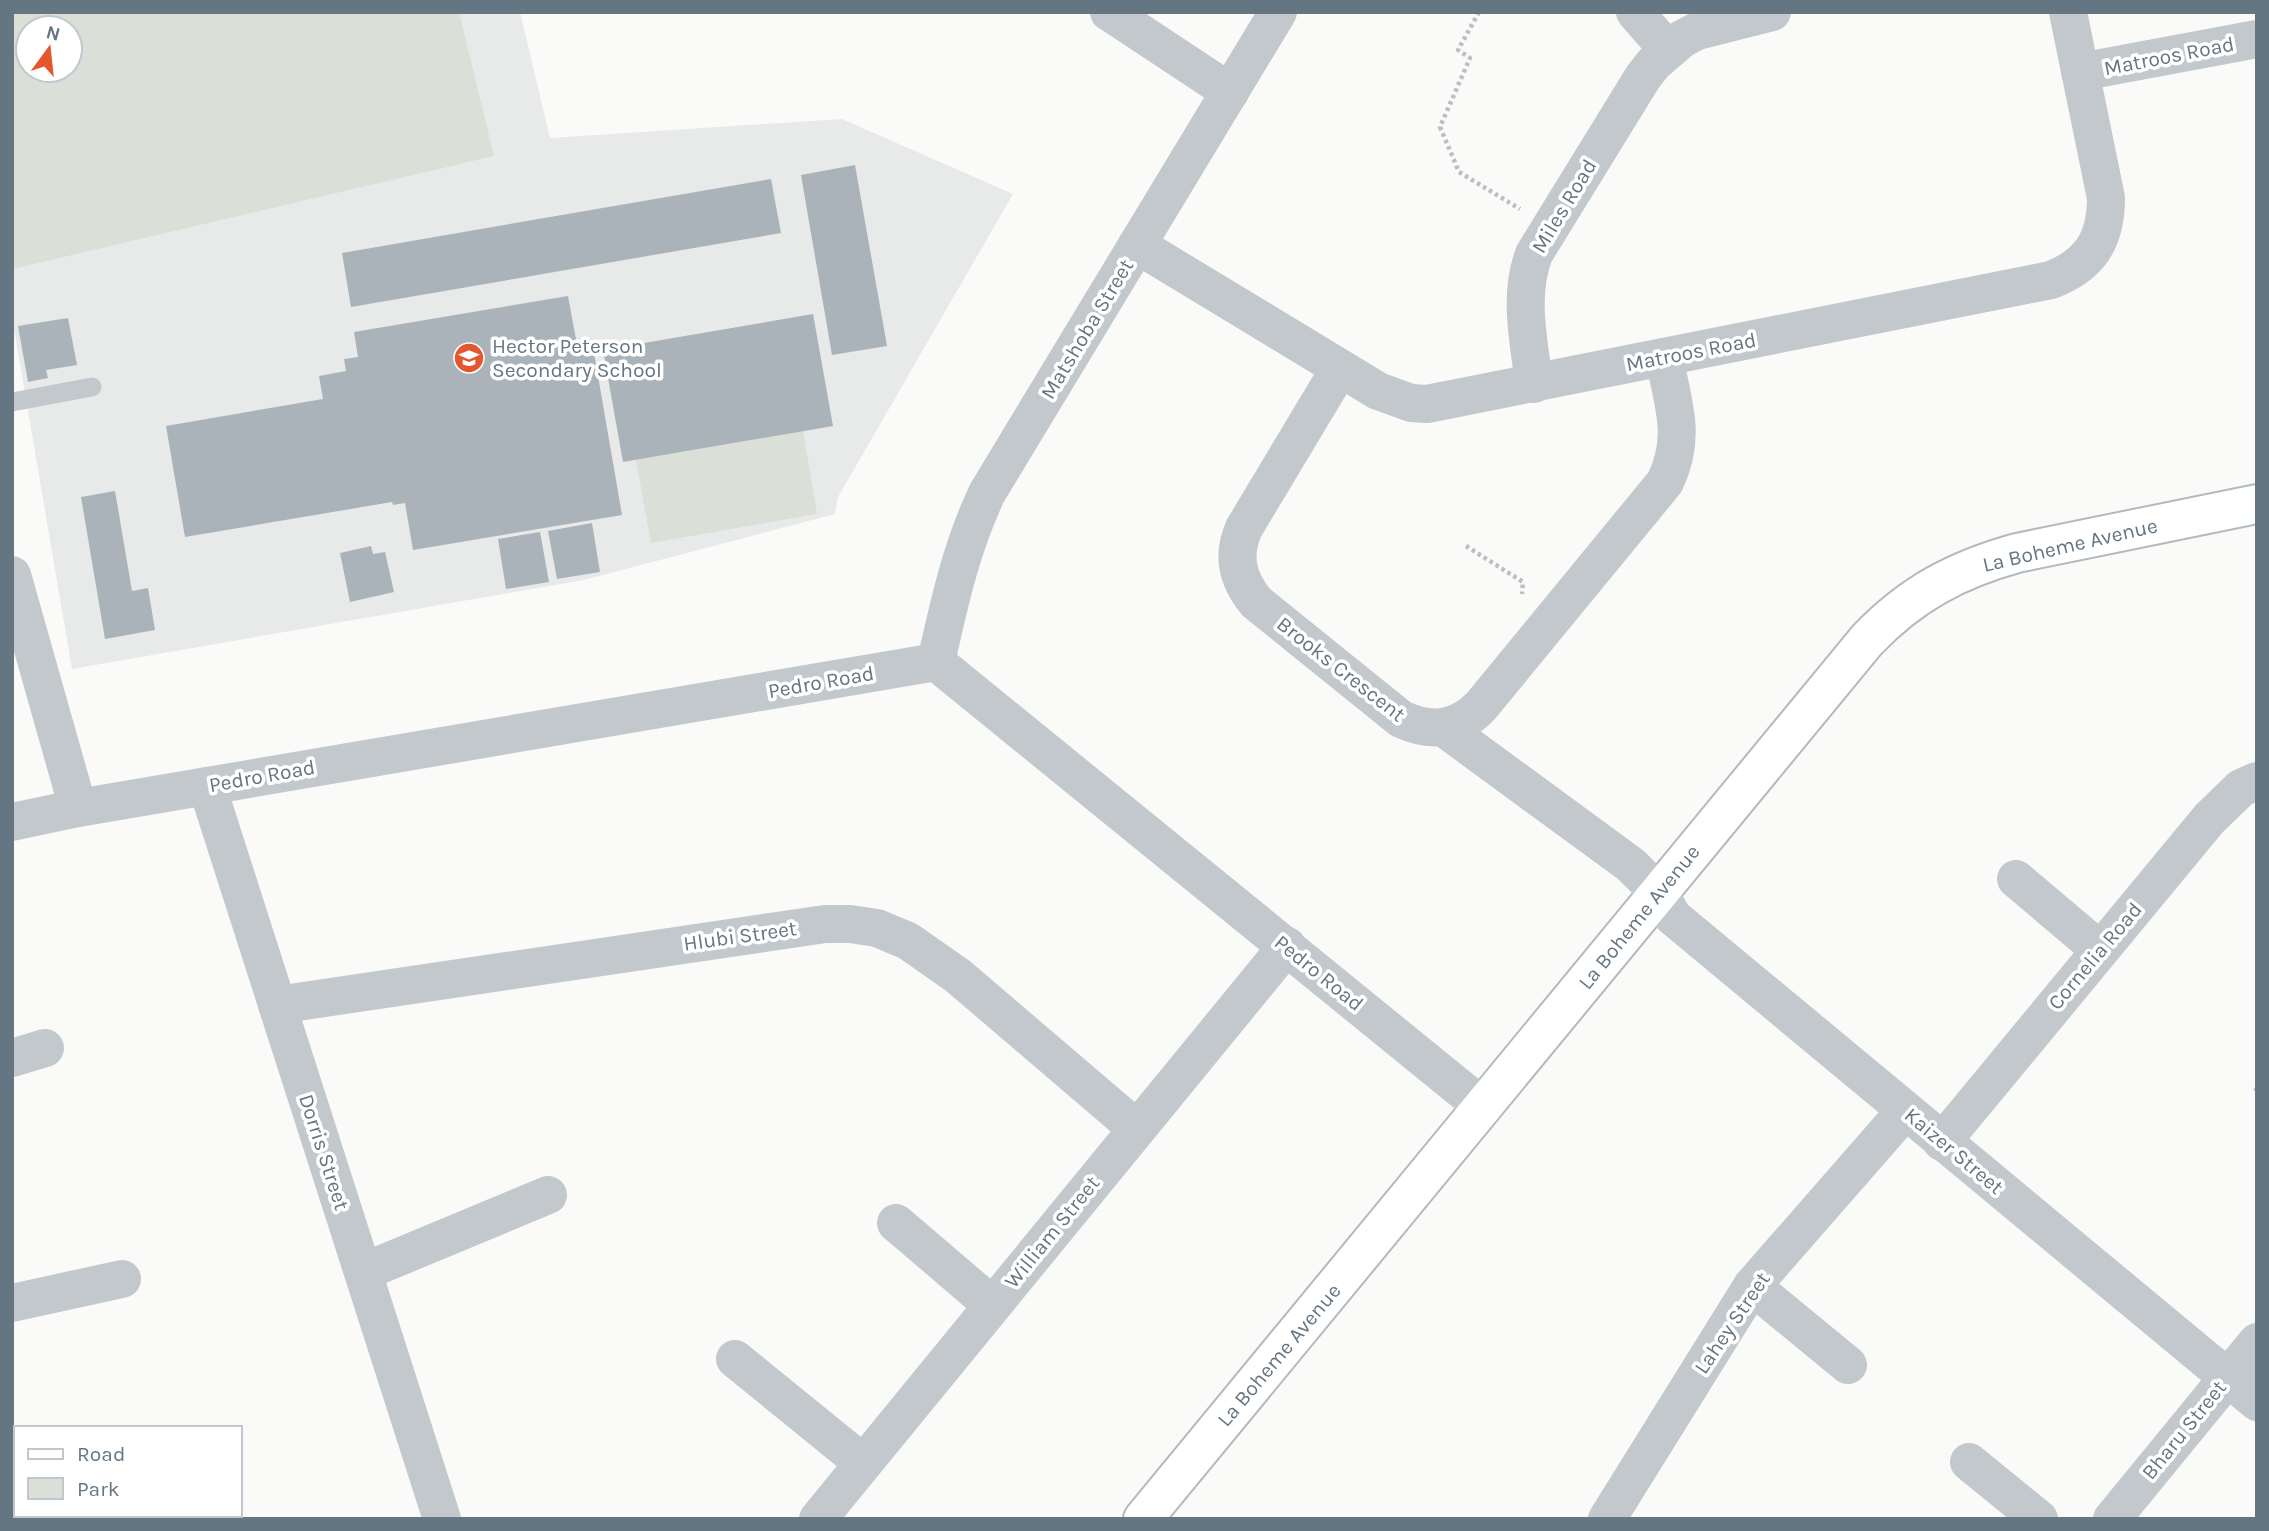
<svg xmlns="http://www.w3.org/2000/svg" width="2269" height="1531" viewBox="0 0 2269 1531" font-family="Karla,sans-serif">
	<rect width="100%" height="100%" fill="#fafaf8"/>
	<!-- built -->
	<path fill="#e8e9e9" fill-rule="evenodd" d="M 12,12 L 520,12 L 550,138 L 842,119 L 1013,194 L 838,497 L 835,514 L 584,580 L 72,669 L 12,317 ZM 28,28 L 70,28 L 70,70 L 28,70 Z"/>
	<!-- park -->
	<g fill="#dadfd7" fill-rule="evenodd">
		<path d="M 12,12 L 459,12 L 494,156 L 12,269 ZM 28,28 L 70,28 L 70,70 L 28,70 Z"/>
		<path d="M 803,431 L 817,514 L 651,543 L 636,460 Z"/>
	</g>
	<!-- building -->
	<g fill="#aab3b9">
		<path d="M 855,165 L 887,346 L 832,355 L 801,175 Z"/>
		<path d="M 771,179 L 781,233 L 351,307 L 342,253 Z"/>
		<path d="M 568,296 L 578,350 L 593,347 L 622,515 L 413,550 L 405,503 L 393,505 L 392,502 L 185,537 L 166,426 L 323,399 L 319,376 L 346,371 L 344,359 L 358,357 L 354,332 Z"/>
		<path d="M 813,314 L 833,426 L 623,462 L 603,350 Z"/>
		<path d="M 68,318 L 77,365 L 46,370 L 48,378 L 28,382 L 18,326 Z"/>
		<path d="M 115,491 L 132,591 L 148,588 L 155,630 L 105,639 L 81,497 Z"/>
		<path d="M 592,523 L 600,572 L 557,579 L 548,531 Z"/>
		<path d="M 540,532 L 549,582 L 506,589 L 498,539 Z"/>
		<path d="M 371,546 L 373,554 L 385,552 L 394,592 L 350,602 L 340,553 Z"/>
	</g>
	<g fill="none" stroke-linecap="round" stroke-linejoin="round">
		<!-- secondary casing -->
		<g stroke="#b3babf" stroke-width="42">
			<path id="secondary" d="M 1143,1519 L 1867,640 C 1911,594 1956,570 2017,553 L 2257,504"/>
		</g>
		<!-- path -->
		<g stroke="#bbbfc2" stroke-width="4.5" stroke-dasharray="3.5 3.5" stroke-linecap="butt">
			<path d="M 1479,12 L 1458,50 L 1470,58 L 1440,127 L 1459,172 L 1520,209"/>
			<path d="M 1466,546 L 1523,582 L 1522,594"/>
			<path d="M 2257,1088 L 2255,1091 L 2257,1092"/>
		</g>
		<!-- lane -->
		<path stroke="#c3c8cc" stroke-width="19" d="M 12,402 L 92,387"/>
		<!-- street -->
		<g stroke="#c3c8cc" stroke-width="38">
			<path d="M 1109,12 L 1230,92"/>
			<path d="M 1635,12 L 1668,50"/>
			<path d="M 2080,72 L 2257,39"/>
			<path d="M 1137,245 L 1378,391 L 1411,403 L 1427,404 L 2051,280 C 2090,265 2106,240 2106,198 L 2068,12"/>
			<path d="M 1340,368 L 1244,528 C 1232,555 1237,579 1256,602 L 1401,719 C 1431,733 1458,730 1481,706 L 1665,482 C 1687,436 1673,404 1664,357"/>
			<path d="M 1534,384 C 1529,341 1518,296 1534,254 L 1643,77 L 1654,63 L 1682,39 L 1697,31 L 1772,12"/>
			<path d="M 12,575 L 78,808"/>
			<path d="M 936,662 C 949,604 961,548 987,493 L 1278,12"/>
			<path d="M 1444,728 L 1631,865 L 1659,893 L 1673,917 L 2257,1402"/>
			<path d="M 207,786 L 442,1519"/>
			<path d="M 12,822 L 78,808 L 936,662 L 1483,1107"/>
			<path d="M 2016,879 L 2100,950"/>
			<path d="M 277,1005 L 825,924 L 850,924 L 877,928 L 908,941 L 958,976 L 1137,1129"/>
			<path d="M 12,1058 L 45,1048"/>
			<path d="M 1942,1142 L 2209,819 L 2241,788 L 2257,781"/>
			<path d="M 896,1223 L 992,1305"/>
			<path d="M 363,1272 L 548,1195"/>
			<path d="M 1752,1286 L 1848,1365"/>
			<path d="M 12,1303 L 122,1279"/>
			<path d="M 735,1359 L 863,1463"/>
			<path d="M 1969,1462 L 2039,1519"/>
			<path d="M 12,1511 L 14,1519"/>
			<path d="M 81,1519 L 94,1515"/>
			<path d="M 818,1519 L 1287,946"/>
			<path d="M 1607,1519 L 1752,1286 L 1905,1111"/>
			<path d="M 2112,1519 L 2257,1342"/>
		</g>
		<!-- secondary -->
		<use href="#secondary" stroke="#fff" stroke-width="38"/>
	</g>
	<!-- icons -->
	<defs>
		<g id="school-disc" transform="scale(1.575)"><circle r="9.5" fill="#e4572e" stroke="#fff"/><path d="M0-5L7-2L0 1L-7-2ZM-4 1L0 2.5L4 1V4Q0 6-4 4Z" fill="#fff"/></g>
	</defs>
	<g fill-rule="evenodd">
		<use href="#school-disc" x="469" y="358"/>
	</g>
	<g text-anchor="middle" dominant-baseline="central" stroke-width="7" stroke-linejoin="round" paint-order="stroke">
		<!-- street labels -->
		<g font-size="21" fill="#657683" stroke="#fff">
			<text transform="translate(2169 56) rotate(-11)">Matroos Road</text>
			<text transform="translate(1564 206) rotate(-59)">Miles Road</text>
			<text transform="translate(1087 329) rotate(-59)">Matshoba Street</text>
			<text transform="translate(1691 352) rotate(-11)">Matroos Road</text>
			<text transform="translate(2070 545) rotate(-13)">La Boheme Avenue</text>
			<text transform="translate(1341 669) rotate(38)">Brooks Crescent</text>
			<text transform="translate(821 682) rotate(-10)">Pedro Road</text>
			<text transform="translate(262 776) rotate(-10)">Pedro Road</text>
			<text transform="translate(1639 917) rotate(-51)">La Boheme Avenue</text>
			<text transform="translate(740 936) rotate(-8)">Hlubi Street</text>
			<text transform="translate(2095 956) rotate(-50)">Cornelia Road</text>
			<text transform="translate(1319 973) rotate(39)">Pedro Road</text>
			<text transform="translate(1954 1151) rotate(40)">Kaizer Street</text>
			<text transform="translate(324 1152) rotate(72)">Dorris Street</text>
			<text transform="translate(1052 1232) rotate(-51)">William Street</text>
			<text transform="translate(1732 1323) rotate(-56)">Lahey Street</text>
			<text transform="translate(1279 1355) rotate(-50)">La Boheme Avenue</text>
			<text transform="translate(2184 1430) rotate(-51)">Bharu Street</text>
		</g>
		<!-- poi labels -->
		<g font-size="21" fill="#657683" stroke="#fff" text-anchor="start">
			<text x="492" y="346">Hector Peterson<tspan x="492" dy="24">Secondary School</tspan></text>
		</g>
	</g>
	<!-- border -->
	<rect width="2269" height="1531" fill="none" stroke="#657683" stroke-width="28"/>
	<!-- legend -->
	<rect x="14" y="1426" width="228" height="91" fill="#ffffff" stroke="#c1c8cd" stroke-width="2"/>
	<rect x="28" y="1449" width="35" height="10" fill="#ffffff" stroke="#c1c8cd" stroke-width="2"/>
	<text x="77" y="1461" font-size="21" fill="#657683">Road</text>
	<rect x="28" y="1478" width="35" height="21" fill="#dadfd7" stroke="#c1c8cd" stroke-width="2"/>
	<text x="77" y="1496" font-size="21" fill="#657683">Park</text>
	<!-- north arrow -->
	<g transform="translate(49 49) rotate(15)"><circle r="33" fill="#ffffff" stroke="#c1c8cd" stroke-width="2"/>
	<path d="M0-5L12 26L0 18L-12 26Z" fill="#e4572e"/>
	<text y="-10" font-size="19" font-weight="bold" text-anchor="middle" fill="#657683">N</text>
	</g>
</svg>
